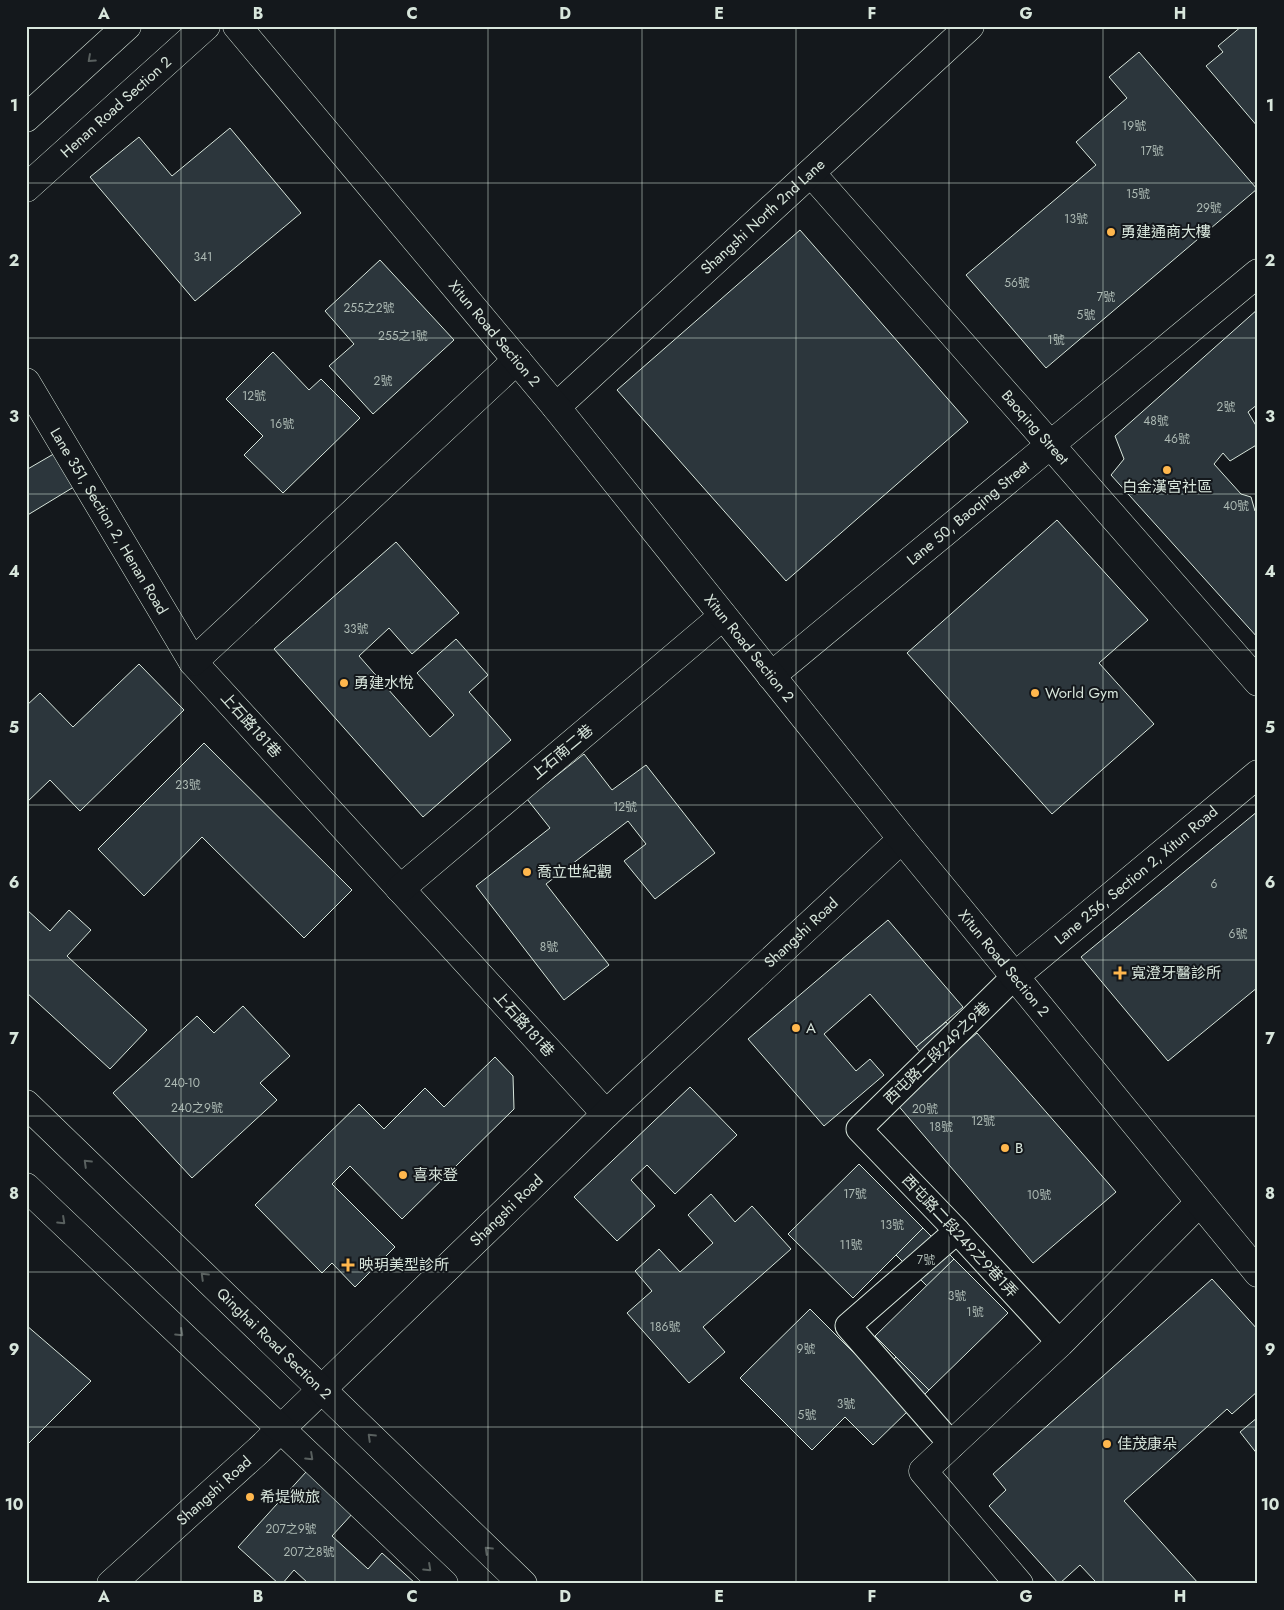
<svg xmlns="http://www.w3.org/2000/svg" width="1284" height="1610" viewBox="0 0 1284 1610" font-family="Jost,'Noto Sans TC',sans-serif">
	<rect width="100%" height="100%" fill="#14181c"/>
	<!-- building -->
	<g fill="#2c363c" stroke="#d8e6dc">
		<path d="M 1242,26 L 1258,26 L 1258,127 L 1206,66 L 1223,52 L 1218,46 Z"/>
		<path d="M 1139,52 L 1257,189 L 1046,368 L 966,275 L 1096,165 L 1076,142 L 1127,98 L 1109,77 Z"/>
		<path d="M 230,128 L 301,213 L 195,301 L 90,177 L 139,137 L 172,176 Z"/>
		<path d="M 800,230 L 968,422 L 786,581 L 617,390 Z"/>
		<path d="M 380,260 L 454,340 L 373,414 L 329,366 L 354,344 L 325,311 Z"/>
		<path d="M 1258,309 L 1258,404 L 1248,412 L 1258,429 L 1258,444 L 1230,461 L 1223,453 L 1214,464 L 1241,494 L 1251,497 L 1255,511 L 1258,513 L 1258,638 L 1111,475 L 1124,459 L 1115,436 Z"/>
		<path d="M 273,352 L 309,390 L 321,379 L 360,418 L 283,493 L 244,455 L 263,436 L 226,399 Z"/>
		<path d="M 57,452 L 77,485 L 26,516 L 26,470 Z"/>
		<path d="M 1057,520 L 1148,620 L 1099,663 L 1154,724 L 1052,814 L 907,653 Z"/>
		<path d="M 396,542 L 459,613 L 412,654 L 389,628 L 359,656 L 430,737 L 454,715 L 417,673 L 456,639 L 488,675 L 469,692 L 511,740 L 423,817 L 274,649 Z"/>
		<path d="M 139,664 L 184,710 L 80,811 L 50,780 L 26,803 L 26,706 L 40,693 L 73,727 Z"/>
		<path d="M 204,743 L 352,890 L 304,938 L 202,837 L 144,896 L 98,849 Z"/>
		<path d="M 584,754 L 612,790 L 646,765 L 715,853 L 655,899 L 624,861 L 646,844 L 628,821 L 546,884 L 609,965 L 564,1000 L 476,886 L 550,828 L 527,799 Z"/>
		<path d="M 1258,811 L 1258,987 L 1168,1061 L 1081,957 Z"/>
		<path d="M 26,909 L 50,931 L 69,910 L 91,930 L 67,956 L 147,1030 L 110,1069 L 26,992 Z"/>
		<path d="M 888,920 L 963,1007 L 916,1047 L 870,994 L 824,1034 L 856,1071 L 870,1059 L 884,1075 L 824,1126 L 748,1039 Z"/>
		<path d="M 243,1006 L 290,1056 L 260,1083 L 277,1100 L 192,1178 L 113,1093 L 197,1016 L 214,1033 Z"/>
		<path d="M 946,1022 L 965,1044 L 935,1070 L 916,1047 Z"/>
		<path d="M 977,1033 L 1116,1192 L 1033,1263 L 896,1103 Z"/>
		<path d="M 495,1057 L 513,1076 L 514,1109 L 402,1219 L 350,1166 L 332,1184 L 395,1247 L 355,1287 L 332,1263 L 322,1273 L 255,1205 L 359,1104 L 384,1129 L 425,1088 L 444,1107 Z"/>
		<path d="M 690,1087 L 737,1135 L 675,1194 L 647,1165 L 631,1180 L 655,1206 L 617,1241 L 574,1197 Z"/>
		<path d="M 859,1164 L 923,1228 L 853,1298 L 788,1234 Z"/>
		<path d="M 711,1194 L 735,1222 L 752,1206 L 791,1249 L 703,1327 L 725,1352 L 689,1383 L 627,1313 L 652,1291 L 635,1271 L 659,1249 L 680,1272 L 713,1243 L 688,1215 Z"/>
		<path d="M 923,1228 L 954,1259 L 927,1286 L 896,1255 Z"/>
		<path d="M 954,1259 L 1008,1313 L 929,1390 L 875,1336 Z"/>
		<path d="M 1212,1279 L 1258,1330 L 1258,1391 L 1232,1414 L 1227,1409 L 1124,1501 L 1199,1584 L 1093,1584 L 1095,1581 L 1080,1565 L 1059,1584 L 989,1506 L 1006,1490 L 993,1474 Z"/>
		<path d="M 810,1309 L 910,1409 L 873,1445 L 845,1417 L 812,1450 L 740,1378 Z"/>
		<path d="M 26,1325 L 91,1381 L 26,1446 Z"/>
		<path d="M 896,1357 L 929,1390 L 910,1409 L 877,1376 Z"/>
		<path d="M 1258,1417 L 1258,1455 L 1240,1432 Z"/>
		<path d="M 306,1472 L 353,1513 L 332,1536 L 368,1569 L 382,1553 L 416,1584 L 309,1584 L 294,1570 L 282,1584 L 279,1584 L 238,1547 Z"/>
	</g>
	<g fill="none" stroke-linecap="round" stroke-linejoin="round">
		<!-- pedestrian casing -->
		<g stroke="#d8e6dc" stroke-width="27">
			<g id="pedestrian">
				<path d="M 1014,977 L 859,1129 L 957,1231 L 1060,1343"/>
				<path d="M 952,1445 L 848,1326 L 957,1231"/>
			</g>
		</g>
		<!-- minor casing -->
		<g stroke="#d8e6dc" stroke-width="29">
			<g id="minor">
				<path id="s1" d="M 811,173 C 961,342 1109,512 1258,682"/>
				<path id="s2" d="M 26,382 L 193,662 L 606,1114"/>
				<path id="s3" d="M 556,407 L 970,26"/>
				<path d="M 193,662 L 517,360"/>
				<path id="s4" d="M 771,676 L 1258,273"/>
				<path d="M 400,889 L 723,616"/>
				<path id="s5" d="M 1014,977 L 1258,774"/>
				<path id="s6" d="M 111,1584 L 259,1450 L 606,1114 L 902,839"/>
				<path d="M 1019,1584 L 923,1471 L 1060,1343 L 1199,1203"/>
			</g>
		</g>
		<!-- tertiary casing -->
		<g stroke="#d8e6dc" stroke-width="29">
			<g id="tertiary">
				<path id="s7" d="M 237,26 L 556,407 L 902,839 L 1258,1273"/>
				<path d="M 26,118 L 127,26"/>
				<path id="s8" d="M 26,188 L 206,26"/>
			</g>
		</g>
		<!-- secondary casing -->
		<g stroke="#d8e6dc" stroke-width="29">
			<g id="secondary">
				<path id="s9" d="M 26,1104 L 523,1584"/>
				<path d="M 26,1187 L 444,1584"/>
			</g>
		</g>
		<!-- pedestrian -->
		<use href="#pedestrian" stroke="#14181c" stroke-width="25"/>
		<!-- minor -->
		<use href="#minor" stroke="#14181c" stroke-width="28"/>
		<!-- tertiary -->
		<use href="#tertiary" stroke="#14181c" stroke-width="28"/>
		<!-- secondary -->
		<use href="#secondary" stroke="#14181c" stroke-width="28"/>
	</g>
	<!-- one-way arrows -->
	<defs><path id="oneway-chevron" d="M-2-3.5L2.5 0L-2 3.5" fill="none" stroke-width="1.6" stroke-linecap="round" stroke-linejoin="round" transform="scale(1.25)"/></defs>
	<g stroke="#59605f">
		<use href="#oneway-chevron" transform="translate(91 59) rotate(138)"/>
		<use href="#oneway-chevron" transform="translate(87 1163) rotate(-136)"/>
		<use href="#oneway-chevron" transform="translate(62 1221) rotate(43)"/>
		<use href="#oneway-chevron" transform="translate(204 1276) rotate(-136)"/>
		<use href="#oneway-chevron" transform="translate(180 1333) rotate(43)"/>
		<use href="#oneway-chevron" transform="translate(371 1437) rotate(-136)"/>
		<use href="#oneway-chevron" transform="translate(310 1457) rotate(43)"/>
		<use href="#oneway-chevron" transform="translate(488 1550) rotate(-136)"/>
		<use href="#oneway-chevron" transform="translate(428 1568) rotate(43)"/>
	</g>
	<!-- grid -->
	<path fill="none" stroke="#d8e6dc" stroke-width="1" stroke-opacity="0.55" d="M 181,26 L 181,1584M 335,26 L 335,1584M 488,26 L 488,1584M 642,26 L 642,1584M 796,26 L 796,1584M 949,26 L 949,1584M 1103,26 L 1103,1584M 26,183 L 1258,183M 26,338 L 1258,338M 26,494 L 1258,494M 26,650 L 1258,650M 26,805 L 1258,805M 26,960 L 1258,960M 26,1116 L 1258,1116M 26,1272 L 1258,1272M 26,1427 L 1258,1427"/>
	<!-- markers -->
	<g fill="#ffb74d" stroke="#14181c" stroke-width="2">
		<circle cx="1111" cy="232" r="5"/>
		<circle cx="1167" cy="470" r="5"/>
		<circle cx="344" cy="683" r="5"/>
		<circle cx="1035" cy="693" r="5"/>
		<circle cx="527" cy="872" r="5"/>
		<path d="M1117.5 965.5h5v5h5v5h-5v5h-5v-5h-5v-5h5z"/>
		<circle cx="796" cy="1028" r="5"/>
		<circle cx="1005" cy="1148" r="5"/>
		<circle cx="403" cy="1175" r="5"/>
		<path d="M345.5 1257.5h5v5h5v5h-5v5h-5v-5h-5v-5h5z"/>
		<circle cx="1107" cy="1444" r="5"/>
		<circle cx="250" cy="1497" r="5"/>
	</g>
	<g text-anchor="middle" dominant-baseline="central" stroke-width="4" stroke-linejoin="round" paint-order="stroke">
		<!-- number labels -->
		<g font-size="12" fill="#adbab4">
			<text x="1134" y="126">19號</text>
			<text x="1152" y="151">17號</text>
			<text x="1138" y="194">15號</text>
			<text x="1209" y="208">29號</text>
			<text x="1076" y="219">13號</text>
			<text x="203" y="257">341</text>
			<text x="1017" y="283">56號</text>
			<text x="1106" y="297">7號</text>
			<text x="369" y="308">255之2號</text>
			<text x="1086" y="315">5號</text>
			<text x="403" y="336">255之1號</text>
			<text x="1056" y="340">1號</text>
			<text x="383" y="381">2號</text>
			<text x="254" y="396">12號</text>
			<text x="1226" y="407">2號</text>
			<text x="1156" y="421">48號</text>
			<text x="282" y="424">16號</text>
			<text x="1177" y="439">46號</text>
			<text x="1236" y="506">40號</text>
			<text x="356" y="629">33號</text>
			<text x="188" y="785">23號</text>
			<text x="625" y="807">12號</text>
			<text x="1214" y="884">6</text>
			<text x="1238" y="934">6號</text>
			<text x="549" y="947">8號</text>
			<text x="182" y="1083">240-10</text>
			<text x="197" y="1108">240之9號</text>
			<text x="925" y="1109">20號</text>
			<text x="983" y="1121">12號</text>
			<text x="941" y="1127">18號</text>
			<text x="855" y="1194">17號</text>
			<text x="1039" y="1195">10號</text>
			<text x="892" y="1225">13號</text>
			<text x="851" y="1245">11號</text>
			<text x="926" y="1260">7號</text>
			<text x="957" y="1296">3號</text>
			<text x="975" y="1312">1號</text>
			<text x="665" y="1327">186號</text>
			<text x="806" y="1349">9號</text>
			<text x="846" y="1404">3號</text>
			<text x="807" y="1415">5號</text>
			<text x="291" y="1529">207之9號</text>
			<text x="309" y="1552">207之8號</text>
		</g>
		<!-- street labels -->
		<g font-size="15" fill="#d8e6dc" stroke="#14181c">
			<text stroke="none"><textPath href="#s8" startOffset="121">Henan Road Section 2</textPath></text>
			<text stroke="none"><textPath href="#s3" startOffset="281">Shangshi North 2nd Lane</textPath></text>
			<text stroke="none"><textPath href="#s7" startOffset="401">Xitun Road Section 2</textPath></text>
			<text stroke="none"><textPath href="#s1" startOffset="339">Baoqing Street</textPath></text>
			<text stroke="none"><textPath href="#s4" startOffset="256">Lane 50, Baoqing Street</textPath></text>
			<text stroke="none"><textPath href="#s2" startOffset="162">Lane 351, Section 2, Henan Road</textPath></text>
			<text stroke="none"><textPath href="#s7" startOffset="806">Xitun Road Section 2</textPath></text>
			<text transform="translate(251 725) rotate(48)">上石路181巷</text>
			<text transform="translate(562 752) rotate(-40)">上石南二巷</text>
			<text stroke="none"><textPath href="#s5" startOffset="159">Lane 256, Section 2, Xitun Road</textPath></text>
			<text stroke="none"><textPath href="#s6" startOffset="949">Shangshi Road</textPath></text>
			<text stroke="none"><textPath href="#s7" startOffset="1211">Xitun Road Section 2</textPath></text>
			<text transform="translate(524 1024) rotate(48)">上石路181巷</text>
			<text transform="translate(937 1053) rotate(-44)">西屯路二段249之9巷</text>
			<text stroke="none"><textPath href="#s6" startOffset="544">Shangshi Road</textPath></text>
			<text transform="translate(960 1236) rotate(47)">西屯路二段249之9巷1弄</text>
			<text stroke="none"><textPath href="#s9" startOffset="345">Qinghai Road Section 2</textPath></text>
			<text stroke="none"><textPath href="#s6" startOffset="139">Shangshi Road</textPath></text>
		</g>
		<!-- poi labels -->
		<g font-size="15" fill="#d8e6dc" stroke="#14181c" text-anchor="start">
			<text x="1121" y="232">勇建通商大樓</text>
			<text x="1167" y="487" text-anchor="middle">白金漢宮社區</text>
			<text x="354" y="683">勇建水悅</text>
			<text x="1045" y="693">World Gym</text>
			<text x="537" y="872">喬立世紀觀</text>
			<text x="1131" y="973">寬澄牙醫診所</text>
			<text x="806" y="1028">A</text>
			<text x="1015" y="1148">B</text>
			<text x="413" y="1175">喜來登</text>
			<text x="359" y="1265">映玥美型診所</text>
			<text x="1117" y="1444">佳茂康朵</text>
			<text x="260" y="1497">希堤微旅</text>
		</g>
	</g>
	<!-- border -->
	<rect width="1284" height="1610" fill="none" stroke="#14181c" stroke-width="55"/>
	<rect x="28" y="28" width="1228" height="1554" fill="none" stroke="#d8e6dc" stroke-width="2"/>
	<g font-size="16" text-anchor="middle" font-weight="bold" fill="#d8e6dc">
		<text x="104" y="19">A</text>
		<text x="258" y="19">B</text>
		<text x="412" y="19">C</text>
		<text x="565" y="19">D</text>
		<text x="719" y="19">E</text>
		<text x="872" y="19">F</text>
		<text x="1026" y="19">G</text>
		<text x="1180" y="19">H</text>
		<text x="14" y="111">1</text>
		<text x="1270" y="111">1</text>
		<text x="14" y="266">2</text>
		<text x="1270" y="266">2</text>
		<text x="14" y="422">3</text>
		<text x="1270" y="422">3</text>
		<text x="14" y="577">4</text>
		<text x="1270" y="577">4</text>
		<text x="14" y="733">5</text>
		<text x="1270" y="733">5</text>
		<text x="14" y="888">6</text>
		<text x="1270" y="888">6</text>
		<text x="14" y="1044">7</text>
		<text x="1270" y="1044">7</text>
		<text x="14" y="1199">8</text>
		<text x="1270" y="1199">8</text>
		<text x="14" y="1355">9</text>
		<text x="1270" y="1355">9</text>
		<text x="14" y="1510">10</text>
		<text x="1270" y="1510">10</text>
		<text x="104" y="1602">A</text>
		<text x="258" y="1602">B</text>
		<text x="412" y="1602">C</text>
		<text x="565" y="1602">D</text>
		<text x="719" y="1602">E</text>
		<text x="872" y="1602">F</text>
		<text x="1026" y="1602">G</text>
		<text x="1180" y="1602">H</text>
	</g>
</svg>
